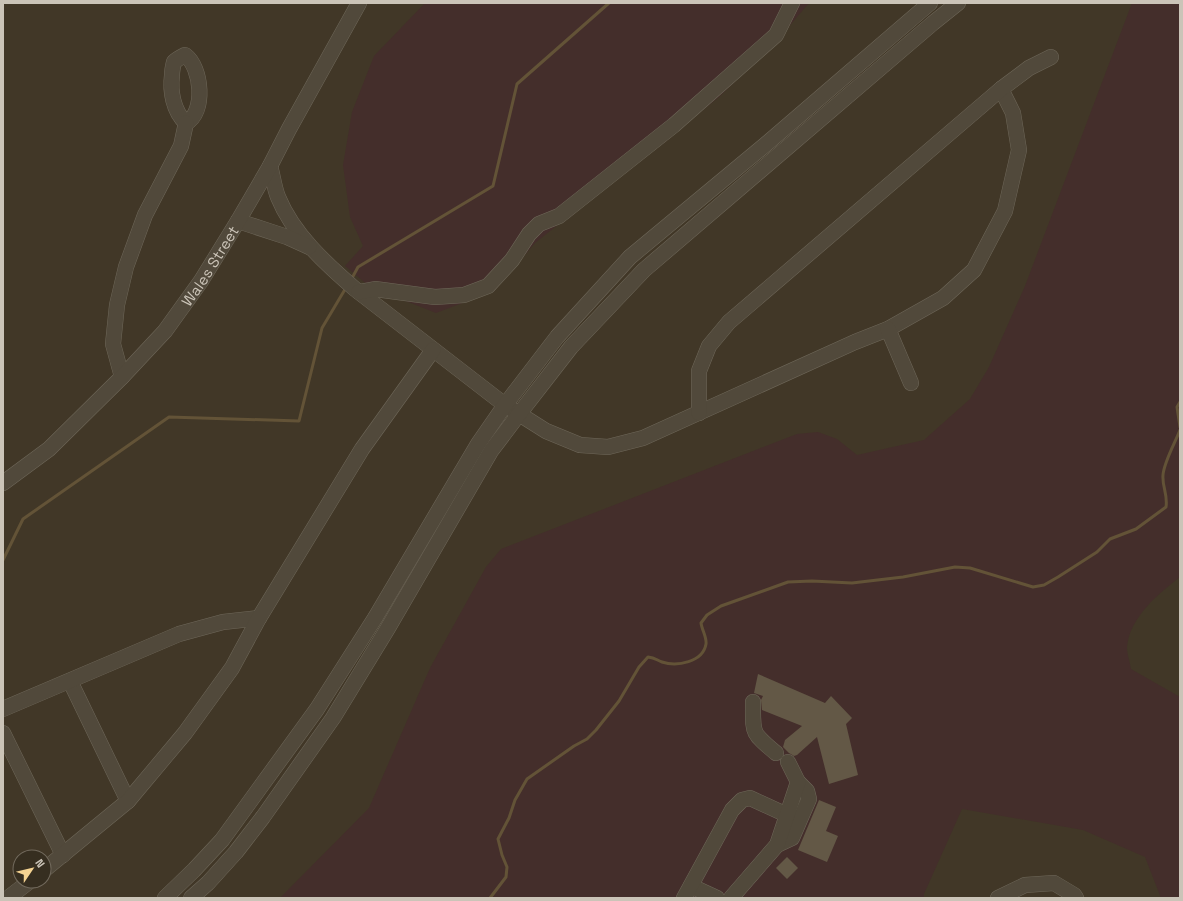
<svg xmlns="http://www.w3.org/2000/svg" width="1183" height="901" viewBox="0 0 1183 901" font-family="'Space Grotesk',sans-serif">
	<rect width="100%" height="100%" fill="#413727"/>
	<!-- green -->
	<g fill="#442e2b">
		<path d="M 425,3 L 809,3 L 780,37 L 719,97 L 535,243 L 494,291 L 436,313 L 370,287 L 345,266 L 363,246 L 350,217 L 343,165 L 352,112 L 374,56 Z"/>
		<path d="M 1132,3 L 1180,3 L 1180,577 C 1158,594 1130,617 1127,647 C 1127,654 1130,662 1131,669 L 1180,697 L 1180,898 L 1161,898 L 1145,857 L 1083,830 L 962,809 L 924,894 L 924,898 L 280,898 L 369,808 L 430,668 L 486,567 L 501,549 L 797,434 L 818,432 L 837,439 L 857,455 L 924,440 L 970,399 L 989,367 L 1025,286 Z"/>
	</g>
	<g fill="none" stroke-linecap="round" stroke-linejoin="round">
		<!-- stream -->
		<g stroke="#635337" stroke-width="3">
			<path d="M 351,280 L 358,267 L 493,186 L 517,84 L 609,3"/>
			<path d="M 1180,402 L 1177,407 L 1180,427"/>
			<path d="M 3,560 L 23,519 L 169,417 L 299,421 L 322,328 L 347,286"/>
			<path d="M 490,898 L 506,877 L 507,867 L 502,855 L 498,839 L 509,818 L 515,800 L 527,779 L 574,746 L 587,739 L 596,730 L 619,701 L 639,667 L 648,657 C 656,658 656,660 662,662 C 677,667 703,662 706,644 C 707,638 702,630 701,623 L 707,615 L 721,606 L 788,582 L 812,581 L 852,583 L 903,577 L 955,567 L 970,568 L 1033,587 L 1044,585 L 1058,577 L 1097,552 L 1110,539 L 1136,529 L 1166,507 C 1168,494 1162,487 1163,475 C 1164,462 1175,443 1180,430"/>
		</g>
	</g>
	<!-- building -->
	<g fill="#635846">
		<path d="M 758,674 L 825,703 L 831,696 L 852,718 L 846,724 L 858,775 L 829,784 L 817,737 L 797,755 L 794,756 L 789,753 L 783,747 L 785,740 L 802,726 L 762,710 L 761,700 L 763,696 L 754,693 Z"/>
		<path d="M 819,800 L 836,807 L 826,831 L 838,836 L 827,862 L 798,850 Z"/>
		<path d="M 787,857 L 798,868 L 787,879 L 776,868 Z"/>
	</g>
	<g fill="none" stroke-linecap="round" stroke-linejoin="round">
		<!-- minor casing -->
		<g stroke="#6e6759" stroke-width="16">
			<g id="minor">
				<path d="M 185,55 C 202,67 206,113 186,123 C 173,111 170,91 172,75 C 172,71 173,66 174,62 C 177,59 181,57 185,55 Z"/>
				<path d="M 270,166 C 273,176 274,187 278,197 C 293,234 325,263 355,289 L 505,405 L 546,431 L 580,445 L 608,447 L 643,438 L 855,342 L 888,329 L 943,298 L 974,270 L 1005,211 L 1019,150 L 1013,113 L 1001,89"/>
				<path d="M 238,221 L 287,237 L 309,247"/>
				<path d="M 359,292 L 375,289 L 435,297 L 464,295 L 488,286 L 512,260 L 529,234 L 539,224 L 559,216 L 674,125 L 776,35 L 792,3"/>
				<path d="M 888,329 L 911,383"/>
				<path d="M 122,377 L 113,344 L 117,305 L 126,267 L 145,215 L 181,146 L 186,123"/>
				<path d="M 699,413 L 699,371 L 709,346 L 729,322 L 1001,89 L 1029,68 L 1051,57"/>
				<path id="s1" d="M 3,483 L 49,449 L 122,377 L 165,331 L 201,281 L 238,221 L 270,166 L 289,129 L 359,3"/>
				<path d="M 70,681 L 128,801"/>
				<path d="M 753,702 C 753,734 751,732 776,753"/>
				<path d="M 3,709 L 179,634 L 223,622 L 259,618"/>
				<path d="M 3,733 L 63,855"/>
				<path d="M 777,845 L 792,838 L 809,799 L 807,791 L 798,782"/>
				<path d="M 44,870 L 128,801 L 185,733 L 232,668 L 259,618 L 362,449 L 433,350"/>
				<path d="M 691,886 L 717,898"/>
				<path d="M 8,898 L 30,881"/>
				<path d="M 165,898 L 194,870 L 222,840 L 317,709 L 375,618 L 478,444 L 505,405 L 557,337 L 630,257 L 765,145 L 930,3"/>
				<path d="M 191,898 L 208,883 L 236,852 L 263,817 L 333,718 L 388,628 L 491,451 L 519,414 L 571,347 L 644,270 L 933,23 L 958,3"/>
				<path d="M 684,898 L 732,810 L 742,800 L 750,798 L 787,815"/>
				<path d="M 731,898 L 777,845 L 798,782 L 788,762"/>
				<path d="M 998,898 L 1025,885 L 1054,883 L 1074,895 L 1076,898"/>
			</g>
		</g>
		<!-- minor -->
		<use href="#minor" stroke="#51493b" stroke-width="15"/>
	</g>
	<g text-anchor="middle" dominant-baseline="central" stroke-width="3.5" stroke-linejoin="round" paint-order="stroke">
		<!-- street labels -->
		<g font-size="15" fill="#cbc4b8" stroke="#362e20">
			<text stroke="none"><textPath href="#s1" startOffset="302">Wales Street</textPath></text>
		</g>
	</g>
	<!-- border -->
	<rect width="1183" height="901" fill="none" stroke="#cbc4b8" stroke-width="8"/>
	<!-- north arrow -->
	<g transform="translate(32 869) rotate(55)"><circle r="19" fill="#362e20" stroke="#726a5d"/>
	<path d="M0-3L7 15L0 10L-7 15Z" fill="#f6d492"/>
	<text y="-6" font-size="11" font-weight="bold" text-anchor="middle" fill="#cbc4b8">N</text>
	</g>
</svg>
